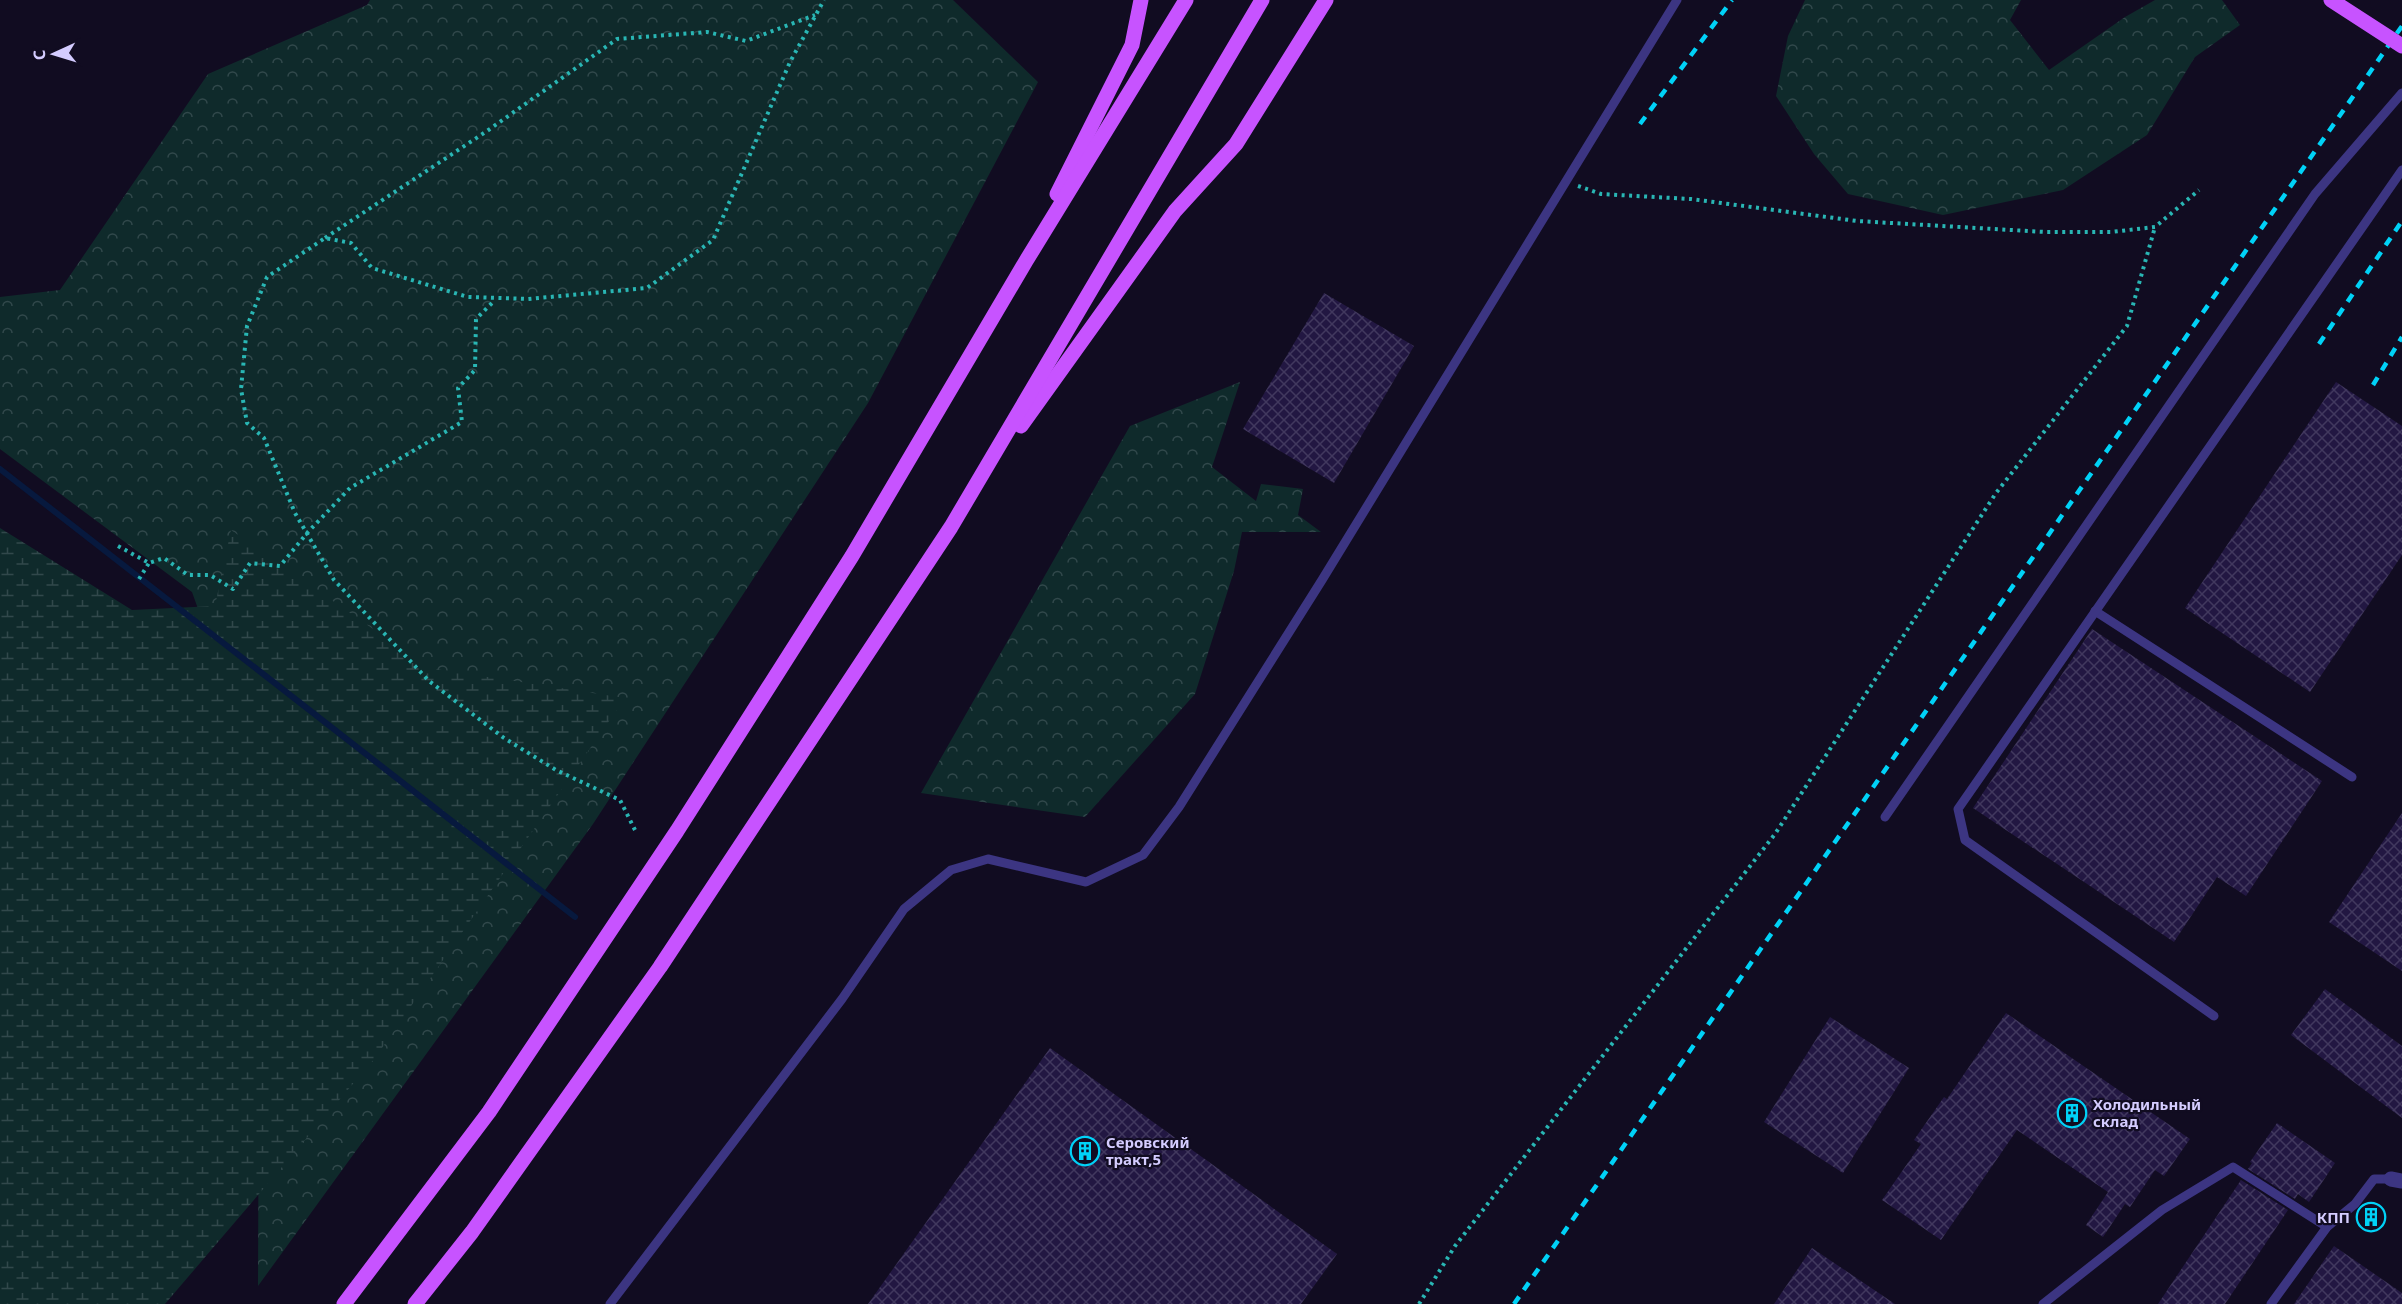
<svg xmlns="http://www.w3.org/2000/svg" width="2402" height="1304" viewBox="0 0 2402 1304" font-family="'Noto Sans',sans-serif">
	<defs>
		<pattern id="forest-crowns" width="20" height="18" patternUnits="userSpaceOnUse" patternTransform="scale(1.5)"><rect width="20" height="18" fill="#0f2a2b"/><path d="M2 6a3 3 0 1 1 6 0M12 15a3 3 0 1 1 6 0" fill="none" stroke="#31484b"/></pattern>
		<pattern id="wetland-marsh" width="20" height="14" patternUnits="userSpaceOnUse" patternTransform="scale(1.5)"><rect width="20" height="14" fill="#0f2a2b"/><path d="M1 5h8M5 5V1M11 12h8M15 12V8" fill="none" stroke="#31484b"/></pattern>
		<pattern id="building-cross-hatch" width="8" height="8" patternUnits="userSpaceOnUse" patternTransform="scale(1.5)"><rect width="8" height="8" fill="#221742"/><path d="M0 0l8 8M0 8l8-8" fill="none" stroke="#41385e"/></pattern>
	</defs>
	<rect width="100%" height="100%" fill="#110c21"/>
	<!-- forest -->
	<g fill="url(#forest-crowns)">
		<path d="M 370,0 L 953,0 L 1038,82 L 868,403 L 593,824 L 258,1286 L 259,1018 L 211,645 L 192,592 L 0,449 L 0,297 L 60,290 L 208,74 L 367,5 Z"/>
		<path d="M 1805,0 L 2021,0 L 2010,20 L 2049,70 L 2125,17 L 2155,0 L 2222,0 L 2240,25 L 2195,57 L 2147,135 L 2063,190 L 1943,215 L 1848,194 L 1814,154 L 1776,96 L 1788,36 Z"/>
		<path d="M 1240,382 L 1212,467 L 1256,501 L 1261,484 L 1303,489 L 1298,515 L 1321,532 L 1242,532 L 1234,571 L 1195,694 L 1085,817 L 921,793 L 1130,426 Z"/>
	</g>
	<!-- wetland -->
	<path fill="url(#wetland-marsh)" d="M 0,528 L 132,610 L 215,606 L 231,530 L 429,668 L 625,698 L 375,1058 L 165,1304 L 0,1304 Z"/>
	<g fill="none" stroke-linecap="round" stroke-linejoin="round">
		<!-- stream -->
		<path stroke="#07193e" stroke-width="6" d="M 0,469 L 575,917"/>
	</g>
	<!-- building -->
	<g fill="url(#building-cross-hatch)">
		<path d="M 1324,293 L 1414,346 L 1334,483 L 1243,429 Z"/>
		<path d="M 2336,382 L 2402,426 L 2402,555 L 2310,692 L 2185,608 Z"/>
		<path d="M 2092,629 L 2322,781 L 2246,896 L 2217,877 L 2174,942 L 1973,808 Z"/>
		<path d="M 2402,813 L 2402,971 L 2329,922 Z"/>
		<path d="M 2325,989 L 2402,1046 L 2402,1118 L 2291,1035 Z"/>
		<path d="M 2006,1013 L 2190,1139 L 2164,1176 L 2155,1170 L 2130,1207 L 2125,1204 L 2103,1237 L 2086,1225 L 2108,1192 L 2017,1130 L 1941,1240 L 1882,1200 L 1921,1144 L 1914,1140 L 1944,1097 L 1947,1099 Z"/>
		<path d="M 1830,1017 L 1909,1068 L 1843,1173 L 1764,1122 Z"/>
		<path d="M 1050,1048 L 1337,1254 L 1301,1304 L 868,1304 Z"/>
		<path d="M 2277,1123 L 2335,1163 L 2309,1202 L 2298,1194 L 2295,1199 L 2248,1169 L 2252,1163 L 2250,1162 Z"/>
		<path d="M 2241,1180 L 2288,1210 L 2225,1304 L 2158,1304 Z"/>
		<path d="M 2334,1246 L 2402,1293 L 2402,1304 L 2294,1304 Z"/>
		<path d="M 1812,1248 L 1895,1304 L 1774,1304 Z"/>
	</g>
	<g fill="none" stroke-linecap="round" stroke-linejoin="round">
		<!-- path -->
		<g stroke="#29b6b4" stroke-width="4" stroke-dasharray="3 4.5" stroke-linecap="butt">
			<path d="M 1578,186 L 1601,194 L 1691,199 L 1857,221 L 2045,232 L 2111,232 L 2155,227 L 2199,190"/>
			<path d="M 325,238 L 487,131 L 617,39 L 707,32 L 746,41 L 815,15"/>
			<path d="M 118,546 L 149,563 L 164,558 L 188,575 L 210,575 L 233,589 L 250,563 L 280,566 L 308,532 L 350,488 L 462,422 L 458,388 L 475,370 L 476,319 L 494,301"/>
			<path d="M 139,579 L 149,563"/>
			<path d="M 635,830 L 620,800 L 556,770 L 504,738 L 429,681 L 334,580 L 295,513 L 264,438 L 247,423 L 241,389 L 247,326 L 267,277 L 325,238 L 351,243 L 372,268 L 468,297 L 528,299 L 647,288 L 713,240 L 790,62 L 824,0"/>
			<path d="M 1419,1304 L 1455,1246 L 1775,834 L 1996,493 L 2127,326 L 2155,227"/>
		</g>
		<!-- lane -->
		<g stroke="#3c3582" stroke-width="9">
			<path d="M 2095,611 L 2352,777"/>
			<path d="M 1885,817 L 2315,194 L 2402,93"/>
			<path d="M 2214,1016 L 1965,840 L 1958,809 L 2402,170"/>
			<path d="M 610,1304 L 842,999 L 904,909 L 951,870 L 988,859 L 1086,882 L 1143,855 L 1179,807 L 1322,580 L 1677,0"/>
			<path d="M 2043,1304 L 2162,1210 L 2233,1167 L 2327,1227"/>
			<path d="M 2271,1304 L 2327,1227 L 2355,1204 L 2374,1179 L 2391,1179"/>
		</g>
		<!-- street -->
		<path stroke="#3c3582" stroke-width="15" d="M 2391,1179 L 2402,1181"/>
		<!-- primary -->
		<g stroke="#c753ff" stroke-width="15">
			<path d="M 1057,194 L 1132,45 L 1141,0"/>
			<path d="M 1021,426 L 1175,211 L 1236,144 L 1326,0"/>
			<path d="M 344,1304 L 489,1112 L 677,831 L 852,556 L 1026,261 L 1186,0"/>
			<path d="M 415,1304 L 472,1232 L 660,967 L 951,527 L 1262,0"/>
		</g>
		<!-- rail -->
		<g stroke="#00d2f7" stroke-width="4.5" stroke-dasharray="9 8" stroke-linecap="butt">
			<path d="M 1640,124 L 1732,0"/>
			<path d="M 2319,344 L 2402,221"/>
			<path d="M 2373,385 L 2402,337"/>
			<path d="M 1514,1304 L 2402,26"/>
		</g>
		<!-- primary-bridge -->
		<path stroke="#c753ff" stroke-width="15" d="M 2331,0 L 2402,46"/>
	</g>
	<!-- icons -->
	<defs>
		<g id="building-ring" transform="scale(1.5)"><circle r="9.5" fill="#110c21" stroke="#00d2f7" stroke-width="1.5"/><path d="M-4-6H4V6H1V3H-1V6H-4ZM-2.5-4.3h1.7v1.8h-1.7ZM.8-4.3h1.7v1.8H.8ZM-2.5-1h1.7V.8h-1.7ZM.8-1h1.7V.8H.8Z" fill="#00d2f7"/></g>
	</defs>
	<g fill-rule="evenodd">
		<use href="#building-ring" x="2072" y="1113"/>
		<use href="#building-ring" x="1085" y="1151"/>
		<use href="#building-ring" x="2371" y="1217"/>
	</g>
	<g text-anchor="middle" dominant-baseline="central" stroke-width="4.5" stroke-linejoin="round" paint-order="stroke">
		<!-- poi labels -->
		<g font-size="15" font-weight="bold" fill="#d4ccff" stroke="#110c21" text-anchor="start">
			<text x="2093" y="1104">Холодильный<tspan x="2093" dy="17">склад</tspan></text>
			<text x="1106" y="1142">Серовский<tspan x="1106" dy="17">тракт,5</tspan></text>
			<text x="2350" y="1217" text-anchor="end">КПП</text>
		</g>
	</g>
	<!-- north arrow -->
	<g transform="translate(54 54) rotate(266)" stroke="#110c21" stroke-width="4.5" paint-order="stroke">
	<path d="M0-4.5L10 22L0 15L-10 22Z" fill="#d4ccff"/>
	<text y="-9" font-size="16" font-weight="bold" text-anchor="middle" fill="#d4ccff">С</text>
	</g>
</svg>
